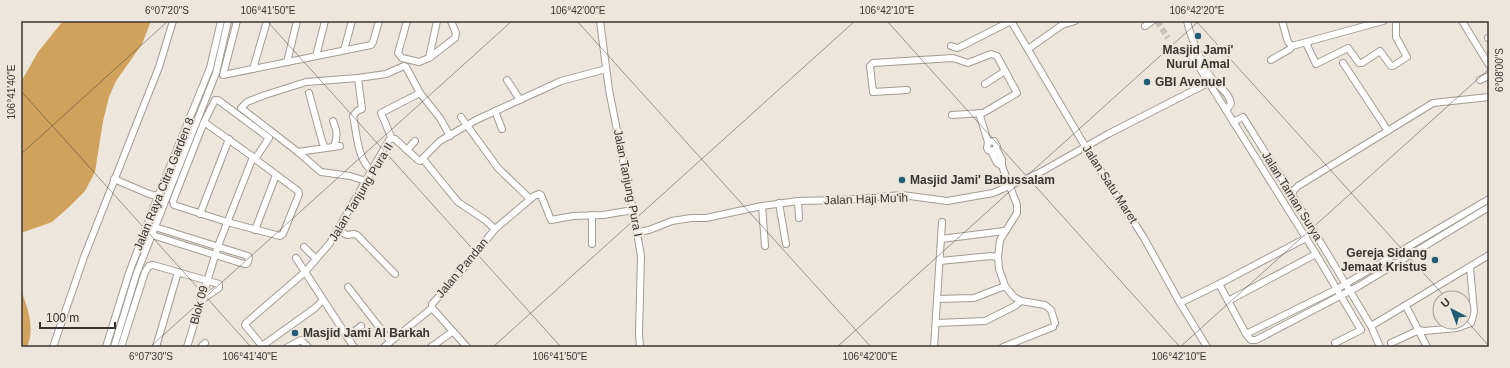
<svg xmlns="http://www.w3.org/2000/svg" width="1510" height="368" viewBox="0 0 1510 368" font-family="Arial,sans-serif">
	<rect width="100%" height="100%" fill="#ece6dd"/>
	<!-- water -->
	<g fill="#d0a25b">
		<path d="M 63,21 L 151,21 L 142,44 L 116,81 L 109,97 L 103,121 L 95,172 L 85,191 L 69,207 L 52,222 L 21,233 L 21,82 L 38,52 Z"/>
		<path d="M 21,290 C 28,308 35,329 27,347 L 21,347 Z"/>
	</g>
	<g fill="none" stroke-linecap="round" stroke-linejoin="round">
		<!-- minor-tunnel -->
		<path stroke="#c8c2bb" stroke-width="6" stroke-dasharray="6 3" stroke-linecap="butt" d="M 1157,21 L 1168,38"/>
		<!-- minor casing -->
		<g stroke="#a29c94" stroke-width="8">
			<g id="minor">
				<path d="M 237,21 L 223,75 L 371,45 L 373,42 L 379,21"/>
				<path d="M 407,21 L 398,53 L 402,58 L 419,62 L 429,58 L 437,21"/>
				<path d="M 600,21 L 609,90 L 633,210 L 641,256 L 639,333 L 640,347"/>
				<path d="M 1187,21 C 1191,39 1199,56 1208,73 C 1214,84 1230,92 1231,104 L 1226,110"/>
				<path d="M 1282,21 L 1288,42 L 1292,46 L 1383,21"/>
				<path d="M 1462,21 L 1489,65"/>
				<path d="M 1145,26 L 1152,21"/>
				<path d="M 1488,38 L 1489,38"/>
				<path d="M 1306,43 L 1316,64 L 1348,48 L 1359,63 L 1362,63 L 1380,51 L 1391,66 L 1393,66 L 1407,57 L 1396,37 L 1396,21"/>
				<path d="M 951,46 L 957,48 L 960,47 L 1011,21 L 1085,146 L 1144,238 L 1180,303 L 1207,347"/>
				<path d="M 1028,49 L 1062,25 L 1075,21"/>
				<path d="M 344,50 L 352,21"/>
				<path d="M 1189,51 L 1316,254 L 1361,330 L 1335,343"/>
				<path d="M 316,56 L 325,21"/>
				<path d="M 429,58 L 455,38 L 456,33 L 451,21"/>
				<path d="M 1271,60 L 1290,49 L 1292,46"/>
				<path d="M 287,62 L 297,21"/>
				<path d="M 1343,63 L 1388,131"/>
				<path d="M 253,69 L 267,21"/>
				<path d="M 358,78 L 362,109 L 357,111 L 353,116 C 357,134 357,159 372,171"/>
				<path d="M 507,80 L 520,100"/>
				<path d="M 1480,80 L 1489,76"/>
				<path d="M 985,84 L 1005,71"/>
				<path d="M 907,90 L 873,92 L 870,66 L 873,63 L 953,58 L 968,63 L 991,54 L 997,56 L 1017,93 L 983,113 L 952,115"/>
				<path d="M 309,93 L 322,141 L 325,148"/>
				<path d="M 495,111 L 502,129"/>
				<path d="M 979,113 L 988,142 L 987,148 L 988,150 L 994,151 L 997,146 L 994,141 L 988,142"/>
				<path d="M 461,117 L 498,168 L 530,199"/>
				<path d="M 333,121 C 337,131 338,136 334,146"/>
				<path d="M 204,122 L 253,157 L 255,159 L 298,191 L 299,194 L 283,234 L 280,236 L 227,222 L 174,205 L 173,201 L 204,122 L 215,100 L 218,100 L 269,138 L 255,159"/>
				<path d="M 1233,122 L 1243,117 L 1292,195 L 1371,326 L 1380,347"/>
				<path d="M 392,139 L 395,139 L 418,160 L 420,161 L 440,141 L 476,120 L 561,81 L 606,69"/>
				<path d="M 392,139 L 381,113 L 420,93"/>
				<path d="M 996,149 L 1002,159 L 1002,166 L 1017,205 L 1017,213 L 1000,240 L 998,257 L 999,269 L 1005,286 L 1014,297 L 1021,301 L 1045,305 L 1051,310 L 1055,323"/>
				<path d="M 407,150 L 415,141"/>
				<path d="M 991,151 L 997,163 L 1002,166"/>
				<path d="M 298,152 L 340,146"/>
				<path d="M 423,159 L 458,202 L 485,220 L 495,229"/>
				<path d="M 114,179 L 149,194 L 161,197"/>
				<path d="M 366,181 L 350,176 L 321,172 L 298,152 L 241,108 L 247,102 L 265,95 L 306,82 L 358,78 L 386,74 L 404,66 L 406,67 L 420,93 L 440,118 L 450,136"/>
				<path d="M 1292,195 L 1294,190 L 1298,186 L 1433,103 L 1489,97"/>
				<path d="M 798,201 L 799,218"/>
				<path d="M 779,203 L 786,244"/>
				<path d="M 762,206 L 765,246"/>
				<path d="M 200,214 L 229,139"/>
				<path d="M 592,215 L 592,244"/>
				<path d="M 255,230 L 276,175"/>
				<path d="M 338,230 L 347,235 L 354,234 L 357,235 L 395,274"/>
				<path d="M 638,232 L 649,230 L 672,221 L 691,218 L 706,218 L 762,206 L 798,201 L 842,200 L 902,195 L 947,201 L 993,193 L 1039,173 L 1108,134 L 1208,83"/>
				<path d="M 152,235 L 244,264 L 247,264 L 249,258 L 248,256 L 155,227"/>
				<path d="M 941,239 L 1004,231"/>
				<path d="M 304,247 L 316,259"/>
				<path d="M 296,258 L 354,347"/>
				<path d="M 940,261 L 991,256 L 998,257"/>
				<path d="M 1219,284 L 1306,238"/>
				<path d="M 348,287 L 390,341"/>
				<path d="M 937,299 L 974,298 L 1005,286"/>
				<path d="M 1228,301 L 1316,254"/>
				<path d="M 1180,303 L 1219,284 L 1246,334 L 1251,340 L 1256,340 L 1359,286 L 1489,207"/>
				<path d="M 1406,306 L 1427,347"/>
				<path d="M 432,308 L 467,347"/>
				<path d="M 936,323 L 985,321 L 1015,306 L 1021,301"/>
				<path d="M 1371,326 L 1489,255"/>
				<path d="M 1419,330 L 1424,331 L 1457,328 L 1471,323 L 1474,312 L 1470,267"/>
				<path d="M 1246,334 L 1337,289 L 1489,199"/>
				<path d="M 347,337 L 361,326"/>
				<path d="M 1391,343 L 1419,330"/>
				<path d="M 262,346 L 315,308 L 323,300"/>
				<path d="M 53,347 L 84,257 L 159,67 L 173,21"/>
				<path d="M 106,347 L 129,273 L 158,196 L 210,68 L 221,21"/>
				<path d="M 114,347 L 136,275 L 216,73 L 228,21"/>
				<path d="M 121,347 L 145,272 L 149,266 L 153,265 L 219,284 L 219,288 L 200,301"/>
				<path d="M 156,347 L 178,272"/>
				<path d="M 187,347 L 218,246 L 253,157"/>
				<path d="M 201,347 L 205,343"/>
				<path d="M 263,347 L 245,325 L 246,323 L 305,272 L 330,243 L 389,140 L 392,139"/>
				<path d="M 288,347 L 301,340 L 308,347"/>
				<path d="M 384,347 L 432,308 L 432,304 L 453,281 L 495,229 L 534,196 L 539,194 L 541,195 L 551,220 L 573,216 L 603,215 L 633,210"/>
				<path d="M 431,347 L 452,332"/>
				<path d="M 934,347 L 942,222"/>
				<path d="M 1003,347 L 1053,327"/>
			</g>
		</g>
		<!-- minor -->
		<use href="#minor" stroke="#fff" stroke-width="6"/>
	</g>
	<!-- ticks -->
	<path fill="none" stroke="#373431" stroke-width="1" stroke-opacity="0.45" d="M 267,21 L 561,347M 577,21 L 871,347M 887,21 L 1180,347M 1196,21 L 1446,298M 21,91 L 251,347M 21,154 L 168,21M 1464,318 L 1489,346M 150,347 L 512,21M 493,347 L 855,21M 837,347 L 1199,21M 1180,347 L 1489,69"/>
	<!-- markers -->
	<g fill="#215d75" stroke="#ece6dd" stroke-width="1.5">
		<circle cx="1198" cy="36" r="4"/>
		<circle cx="1147" cy="82" r="4"/>
		<circle cx="902" cy="180" r="4"/>
		<circle cx="1435" cy="260" r="4"/>
		<circle cx="295" cy="333" r="4"/>
	</g>
	<g text-anchor="middle" dominant-baseline="central" stroke-width="4" stroke-linejoin="round" paint-order="stroke">
		<!-- poi labels -->
		<g font-size="12" font-weight="bold" fill="#373431" stroke="#ece6dd" text-anchor="start">
			<text x="1198" y="50" text-anchor="middle">Masjid Jami'<tspan x="1198" dy="14">Nurul Amal</tspan></text>
			<text x="1155" y="82">GBI Avenuel</text>
			<text x="910" y="180">Masjid Jami' Babussalam</text>
			<text x="1427" y="253" text-anchor="end">Gereja Sidang<tspan x="1427" dy="14">Jemaat Kristus</tspan></text>
			<text x="303" y="333">Masjid Jami Al Barkah</text>
		</g>
		<!-- street labels -->
		<g font-size="12" fill="#373431" stroke="#ece6dd">
			<text transform="translate(628 183) rotate(79)">Jalan Tanjung Pura I</text>
			<text transform="translate(164 184) rotate(-68)">Jalan Raya Citra Garden 8</text>
			<text transform="translate(1110 184) rotate(57)">Jalan Satu Maret</text>
			<text transform="translate(361 192) rotate(-59)">Jalan Tanjung Pura II</text>
			<text transform="translate(1292 196) rotate(58)">Jalan Taman Surya</text>
			<text transform="translate(866 199) rotate(-2)">Jalan Haji Mu'ih</text>
			<text transform="translate(462 268) rotate(-50)">Jalan Pandan</text>
			<text transform="translate(199 305) rotate(-75)">Blok 09</text>
		</g>
	</g>
	<!-- border -->
	<rect width="1510" height="368" fill="none" stroke="#ece6dd" stroke-width="44"/>
	<!-- north arrow -->
	<g transform="translate(1452 310) rotate(318)"><circle r="19" fill="#ece6dd" stroke="#a49f98"/>
	<path d="M0-3L7 15L0 10L-7 15Z" fill="#215d75"/>
	<text y="-6" font-size="11" font-weight="bold" text-anchor="middle" fill="#373431">U</text>
	</g>
	<!-- scale -->
	<path d="M40 322v6h75v-6" fill="none" stroke="#373431" stroke-width="2"/>
	<text x="46" y="322" font-size="12" fill="#373431" stroke="#ece6dd" stroke-width="3" paint-order="stroke">100 m</text>
	<rect x="22" y="22" width="1466" height="324" fill="none" stroke="#373431" stroke-width="1.5"/>
	<g font-size="10" text-anchor="middle" fill="#373431">
		<text x="167" y="14">6°07'20"S</text>
		<text x="268" y="14">106°41'50"E</text>
		<text x="578" y="14">106°42'00"E</text>
		<text x="887" y="14">106°42'10"E</text>
		<text x="1197" y="14">106°42'20"E</text>
		<text transform="translate(1499 70) rotate(-90)" y="4">6°08'00"S</text>
		<text transform="translate(11 92) rotate(-90)" y="4">106°41'40"E</text>
		<text x="151" y="360">6°07'30"S</text>
		<text x="250" y="360">106°41'40"E</text>
		<text x="560" y="360">106°41'50"E</text>
		<text x="870" y="360">106°42'00"E</text>
		<text x="1179" y="360">106°42'10"E</text>
	</g>
</svg>
